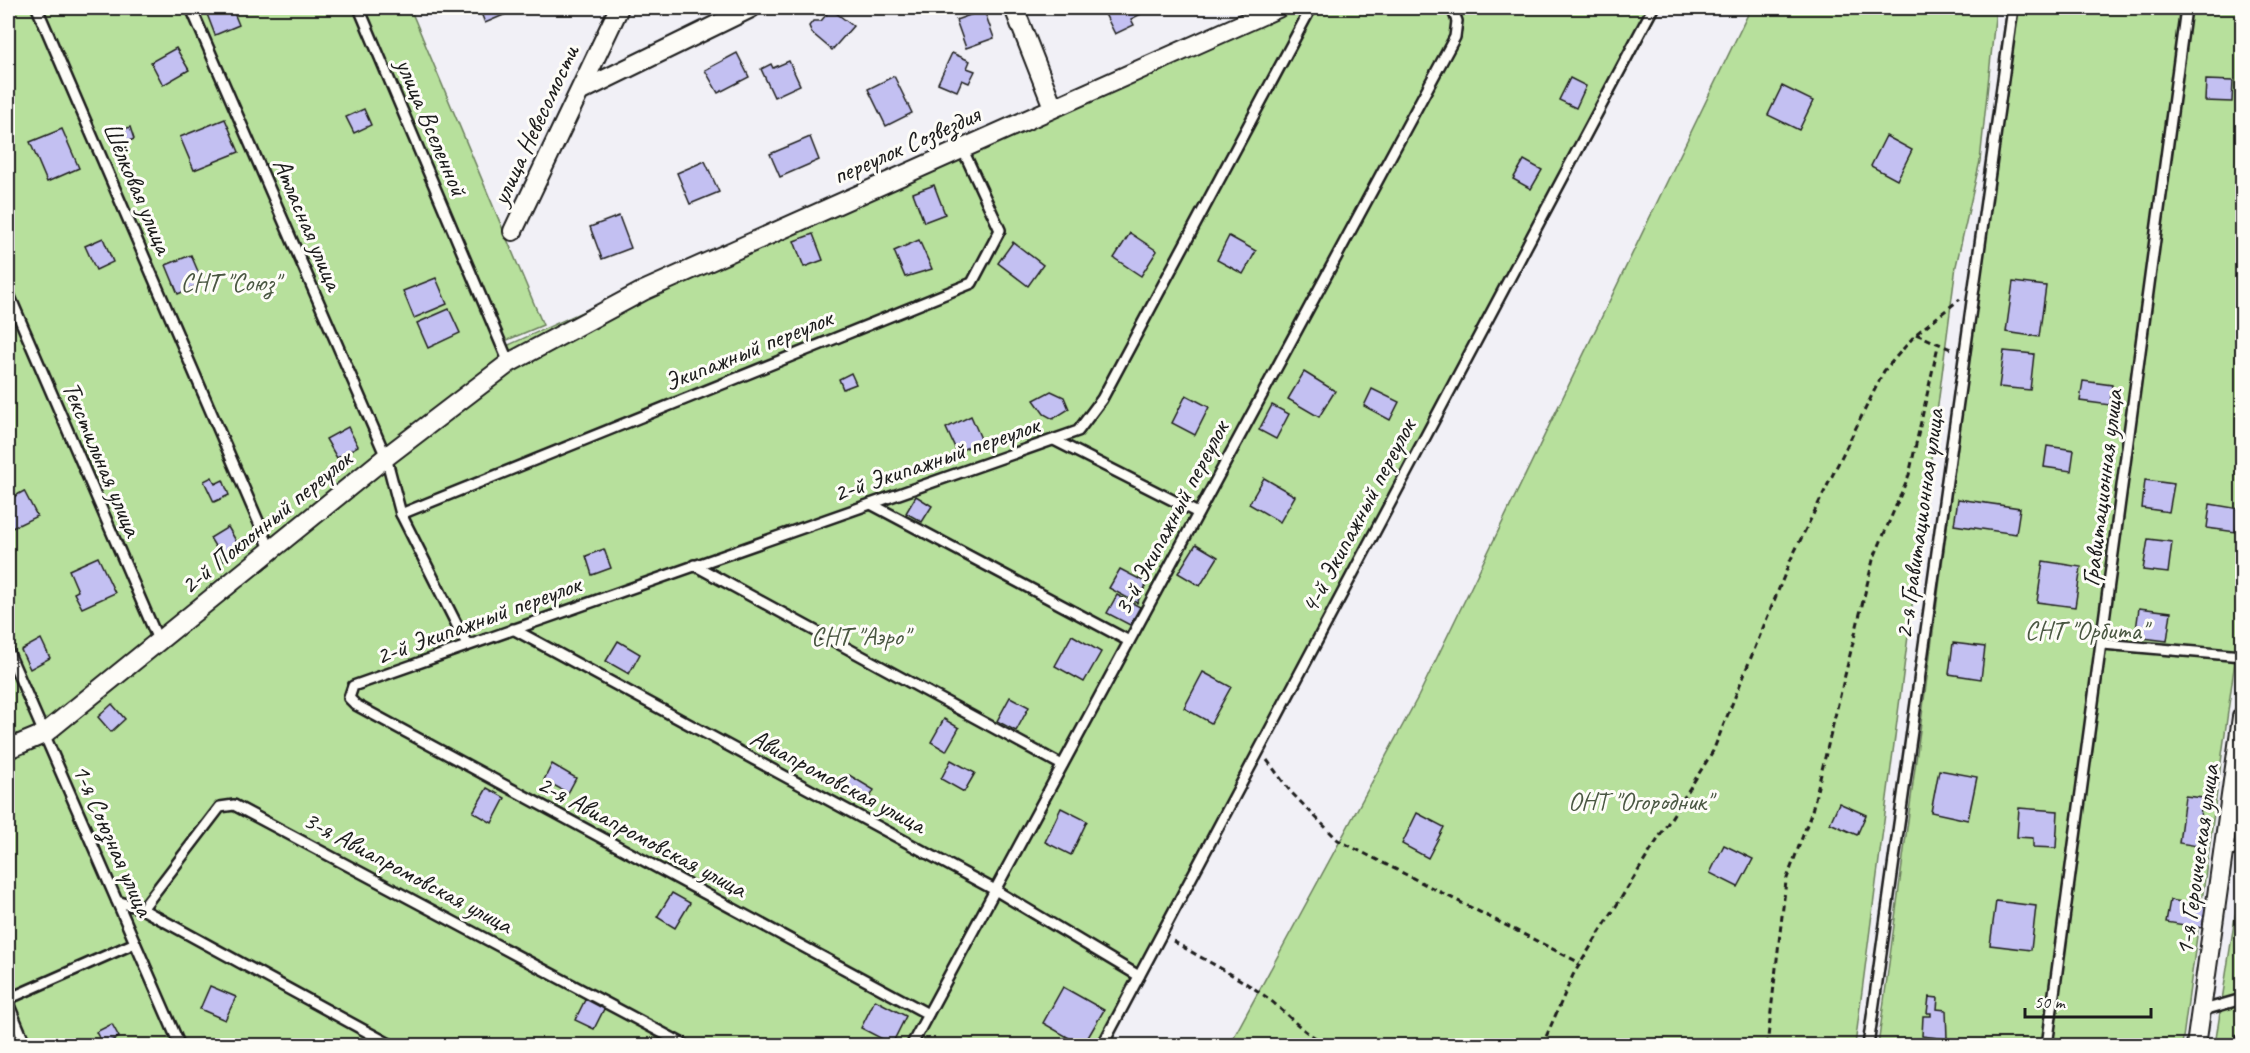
<svg xmlns="http://www.w3.org/2000/svg" width="2250" height="1053" viewBox="0 0 2250 1053" font-family="Caveat,sans-serif">
	<rect width="100%" height="100%" fill="#f1f0f6"/>
	<filter id="ink" filterUnits="userSpaceOnUse"><feTurbulence type="fractalNoise" baseFrequency=".0167" numOctaves="2"/><feDisplacementMap in="SourceGraphic" scale="12" xChannelSelector="R" yChannelSelector="G"/><feConvolveMatrix kernelMatrix="1 2 1 2 8 2 1 2 1" color-interpolation-filters="sRGB"/></filter>
	<g filter="url(#ink)">
		<!-- green -->
		<g fill="#b7e09c" stroke="#6a7e5c" stroke-width="1.5">
			<path d="M 8,8 L 355,8 L 500,349 L 1255,8 L 1660,8 L 1106,1046 L 8,1045 Z"/>
			<path d="M 365,8 L 410,8 L 543,325 L 505,341 Z"/>
			<path d="M 1751,8 L 1996,8 L 1980,161 L 1956,266 L 1855,1045 L 1229,1046 L 1418,697 Z"/>
			<path d="M 2016,8 L 2242,8 L 2242,610 L 2182,1045 L 1878,1046 Z"/>
			<path d="M 2242,872 L 2242,1045 L 2215,1045 Z"/>
		</g>
		<!-- building -->
		<g fill="#c3c0f2" stroke="#1c1c1c" stroke-width="1.5">
			<path d="M 223,8 L 232,8 L 239,25 L 215,35 L 207,14 Z"/>
			<path d="M 479,8 L 512,8 L 513,11 L 485,23 Z"/>
			<path d="M 1102,8 L 1142,8 L 1145,12 L 1131,19 L 1134,25 L 1115,34 Z"/>
			<path d="M 831,9 L 853,26 L 832,50 L 812,33 L 809,26 L 813,21 L 821,21 Z"/>
			<path d="M 984,10 L 994,38 L 966,48 L 956,20 Z"/>
			<path d="M 176,48 L 189,70 L 163,85 L 151,62 Z"/>
			<path d="M 737,53 L 749,77 L 718,93 L 705,70 Z"/>
			<path d="M 952,53 L 970,61 L 967,68 L 975,71 L 969,83 L 962,80 L 957,91 L 938,83 Z"/>
			<path d="M 789,61 L 800,85 L 774,97 L 761,69 L 771,64 L 773,68 Z"/>
			<path d="M 894,76 L 912,113 L 886,126 L 868,89 Z"/>
			<path d="M 1570,78 L 1586,86 L 1576,108 L 1559,100 Z"/>
			<path d="M 2206,80 L 2233,81 L 2232,102 L 2205,101 Z"/>
			<path d="M 1782,86 L 1813,101 L 1799,130 L 1768,115 Z"/>
			<path d="M 364,109 L 371,125 L 354,133 L 346,117 Z"/>
			<path d="M 225,119 L 239,152 L 194,170 L 180,137 Z"/>
			<path d="M 130,127 L 134,139 L 118,146 L 113,134 Z"/>
			<path d="M 62,129 L 79,168 L 47,182 L 30,142 Z"/>
			<path d="M 1886,136 L 1912,150 L 1897,180 L 1871,166 Z"/>
			<path d="M 810,137 L 819,160 L 780,177 L 770,154 Z"/>
			<path d="M 1524,160 L 1542,170 L 1531,189 L 1513,179 Z"/>
			<path d="M 705,161 L 719,192 L 690,204 L 677,173 Z"/>
			<path d="M 934,185 L 945,214 L 924,222 L 913,193 Z"/>
			<path d="M 619,216 L 631,248 L 602,259 L 590,227 Z"/>
			<path d="M 1130,233 L 1157,251 L 1141,276 L 1114,258 Z"/>
			<path d="M 813,234 L 823,260 L 804,267 L 794,241 Z"/>
			<path d="M 1229,236 L 1256,251 L 1243,274 L 1217,260 Z"/>
			<path d="M 103,238 L 113,262 L 96,270 L 85,246 Z"/>
			<path d="M 919,240 L 932,269 L 905,277 L 894,251 Z"/>
			<path d="M 1013,242 L 1043,265 L 1028,286 L 998,263 Z"/>
			<path d="M 191,255 L 203,283 L 178,294 L 166,265 Z"/>
			<path d="M 436,278 L 447,304 L 414,318 L 403,291 Z"/>
			<path d="M 2013,282 L 2046,286 L 2039,337 L 2006,332 Z"/>
			<path d="M 449,309 L 460,333 L 428,348 L 417,323 Z"/>
			<path d="M 2004,351 L 2034,354 L 2030,390 L 1999,387 Z"/>
			<path d="M 1304,372 L 1335,391 L 1319,417 L 1288,399 Z"/>
			<path d="M 851,373 L 856,384 L 843,389 L 839,379 Z"/>
			<path d="M 2083,381 L 2112,385 L 2110,405 L 2080,401 Z"/>
			<path d="M 1372,389 L 1399,402 L 1390,420 L 1364,406 Z"/>
			<path d="M 1051,391 L 1064,397 L 1069,409 L 1053,419 L 1044,414 L 1034,400 Z"/>
			<path d="M 1186,395 L 1209,407 L 1195,435 L 1172,423 Z"/>
			<path d="M 1272,405 L 1289,414 L 1276,439 L 1259,430 Z"/>
			<path d="M 971,416 L 982,441 L 957,452 L 946,428 Z"/>
			<path d="M 348,427 L 358,446 L 337,458 L 326,439 Z"/>
			<path d="M 2047,446 L 2074,450 L 2071,471 L 2044,467 Z"/>
			<path d="M 212,477 L 215,484 L 223,480 L 229,495 L 214,502 L 204,481 Z"/>
			<path d="M 1264,478 L 1295,496 L 1280,522 L 1249,504 Z"/>
			<path d="M 2145,480 L 2174,484 L 2169,512 L 2142,508 Z"/>
			<path d="M 24,491 L 37,516 L 8,530 L 8,500 Z"/>
			<path d="M 916,496 L 932,506 L 922,522 L 906,513 Z"/>
			<path d="M 1958,499 L 2020,508 L 2016,534 L 1954,525 Z"/>
			<path d="M 2210,504 L 2240,509 L 2236,532 L 2207,528 Z"/>
			<path d="M 228,527 L 242,551 L 224,561 L 210,538 Z"/>
			<path d="M 2148,539 L 2172,542 L 2168,573 L 2143,570 Z"/>
			<path d="M 1196,544 L 1218,557 L 1200,586 L 1178,573 Z"/>
			<path d="M 604,549 L 611,568 L 592,575 L 586,556 Z"/>
			<path d="M 98,557 L 115,593 L 82,608 L 74,593 L 78,591 L 69,570 Z"/>
			<path d="M 2043,561 L 2081,567 L 2075,607 L 2037,602 Z"/>
			<path d="M 1120,569 L 1147,583 L 1137,603 L 1109,588 Z"/>
			<path d="M 1117,595 L 1140,607 L 1130,625 L 1107,613 Z"/>
			<path d="M 2139,608 L 2171,612 L 2167,641 L 2135,637 Z"/>
			<path d="M 1072,635 L 1101,652 L 1084,682 L 1055,666 Z"/>
			<path d="M 41,639 L 50,658 L 30,669 L 21,650 Z"/>
			<path d="M 618,641 L 640,654 L 629,674 L 606,661 Z"/>
			<path d="M 1953,643 L 1985,647 L 1981,679 L 1949,674 Z"/>
			<path d="M 1203,672 L 1231,687 L 1211,723 L 1184,708 Z"/>
			<path d="M 1010,697 L 1029,707 L 1016,731 L 997,721 Z"/>
			<path d="M 112,704 L 125,719 L 111,732 L 98,717 Z"/>
			<path d="M 944,719 L 959,728 L 946,751 L 931,742 Z"/>
			<path d="M 951,760 L 975,773 L 964,792 L 941,779 Z"/>
			<path d="M 552,764 L 576,778 L 568,793 L 544,780 Z"/>
			<path d="M 1939,770 L 1977,777 L 1968,820 L 1931,812 Z"/>
			<path d="M 849,775 L 874,790 L 868,801 L 840,788 Z"/>
			<path d="M 487,788 L 505,798 L 492,823 L 473,812 Z"/>
			<path d="M 2185,796 L 2203,798 L 2197,834 L 2204,835 L 2203,847 L 2179,843 Z"/>
			<path d="M 1839,803 L 1866,815 L 1857,835 L 1830,823 Z"/>
			<path d="M 1061,808 L 1087,821 L 1071,855 L 1045,842 Z"/>
			<path d="M 2019,808 L 2058,811 L 2056,848 L 2033,847 L 2033,838 L 2017,837 Z"/>
			<path d="M 1417,813 L 1444,827 L 1428,858 L 1402,844 Z"/>
			<path d="M 1724,845 L 1753,859 L 1738,887 L 1710,873 Z"/>
			<path d="M 672,893 L 690,903 L 675,928 L 657,917 Z"/>
			<path d="M 2170,900 L 2206,906 L 2202,928 L 2166,922 Z"/>
			<path d="M 1996,901 L 2036,906 L 2031,950 L 1990,945 Z"/>
			<path d="M 210,986 L 236,997 L 225,1020 L 200,1009 Z"/>
			<path d="M 1063,987 L 1104,1010 L 1083,1046 L 1043,1023 Z"/>
			<path d="M 587,996 L 606,1005 L 594,1029 L 575,1020 Z"/>
			<path d="M 1929,997 L 1938,998 L 1937,1009 L 1946,1010 L 1947,1039 L 1922,1036 L 1923,1016 L 1931,1016 L 1931,1013 L 1927,1013 Z"/>
			<path d="M 875,1000 L 906,1016 L 892,1044 L 861,1028 Z"/>
			<path d="M 112,1024 L 119,1037 L 103,1045 L 96,1032 Z"/>
			<path d="M 2242,1034 L 2242,1046 L 2238,1046 L 2235,1036 Z"/>
		</g>
		<g fill="none" stroke-linecap="round" stroke-linejoin="round">
			<!-- service casing -->
			<g stroke="#1c1c1c" stroke-width="14">
				<g id="service">
					<path d="M 37,8 L 271,551"/>
					<path d="M 191,8 L 386,457 L 401,514 L 467,645"/>
					<path d="M 359,8 L 509,363"/>
					<path d="M 8,292 L 159,642"/>
					<path d="M 1054,440 L 1198,513"/>
					<path d="M 871,504 L 1129,641"/>
					<path d="M 401,514 L 972,283 L 1000,230 L 962,148"/>
					<path d="M 694,565 L 1062,765"/>
					<path d="M 513,629 L 995,890 L 1139,976"/>
					<path d="M 2103,644 L 2242,656"/>
					<path d="M 8,651 L 180,1046"/>
					<path d="M 2225,852 L 2242,848"/>
					<path d="M 117,901 L 142,909 L 393,1046"/>
					<path d="M 142,909 L 220,807 L 234,805 L 687,1046"/>
					<path d="M 8,999 L 135,943"/>
					<path d="M 8,1003 L 26,1046"/>
					<path d="M 2200,1011 L 2242,999"/>
					<path d="M 928,1014 L 356,705 L 349,698 L 353,686 L 1078,431 L 1102,399 L 1311,8"/>
					<path d="M 911,1046 L 1455,37 L 1457,21 L 1452,8"/>
					<path d="M 1102,1046 L 1653,8"/>
					<path d="M 1868,1046 L 2013,8"/>
					<path d="M 2047,1046 L 2186,8"/>
				</g>
			</g>
			<!-- minor casing -->
			<g stroke="#1c1c1c" stroke-width="22">
				<g id="minor">
					<path d="M 1014,8 L 1053,107"/>
					<path d="M 581,91 L 751,8"/>
					<path d="M 513,231 L 619,8"/>
					<path d="M 8,749 L 44,734 L 386,457 L 509,363 L 643,291 L 1278,8"/>
					<path d="M 2196,1046 L 2242,717"/>
				</g>
			</g>
			<!-- path -->
			<g stroke="#1c1c1c" stroke-width="3" stroke-dasharray="6 4.5" stroke-linecap="butt">
				<path d="M 1916,334 L 1953,350"/>
				<path d="M 1267,760 L 1290,791 L 1338,840 L 1580,963"/>
				<path d="M 1173,941 C 1202,959 1234,974 1262,994 C 1287,1011 1303,1037 1334,1046"/>
				<path d="M 1542,1046 L 1573,975 L 1713,751 L 1791,559 L 1884,371 L 1916,334 L 1960,299"/>
				<path d="M 1767,1046 L 1786,881 L 1812,811 L 1873,560 L 1909,475 L 1938,346"/>
			</g>
			<!-- service -->
			<use href="#service" stroke="#fdfcf7" stroke-width="9"/>
			<!-- minor -->
			<use href="#minor" stroke="#fdfcf7" stroke-width="18"/>
		</g>
	</g>
	<g text-anchor="middle" dominant-baseline="central" stroke-width="6" stroke-linejoin="round" paint-order="stroke">
		<!-- street labels -->
		<g font-size="26" fill="#1c1c1c" stroke="#fdfcf7">
			<text transform="translate(535 125) rotate(-65)">улица Невесомости</text>
			<text transform="translate(432 127) rotate(67)">улица Вселенной</text>
			<text transform="translate(906 145) rotate(-24)">переулок Созвездия</text>
			<text transform="translate(138 188) rotate(67)">Шёлковая улица</text>
			<text transform="translate(308 224) rotate(67)">Атласная улица</text>
			<text transform="translate(748 350) rotate(-22)">Экипажный переулок</text>
			<text transform="translate(102 459) rotate(67)">Текстильная улица</text>
			<text transform="translate(936 459) rotate(-19)">2-й Экипажный переулок</text>
			<text transform="translate(2102 488) rotate(-83)">Гравитационная улица</text>
			<text transform="translate(1358 516) rotate(-62)">4-й Экипажный переулок</text>
			<text transform="translate(1171 518) rotate(-62)">3-й Экипажный переулок</text>
			<text transform="translate(266 522) rotate(-39)">2-й Поклонный переулок</text>
			<text transform="translate(1919 524) rotate(-82)">2-я Гравитационная улица</text>
			<text transform="translate(478 620) rotate(-20)">2-й Экипажный переулок</text>
			<text transform="translate(838 781) rotate(28)">Авиапромовская улица</text>
			<text transform="translate(642 836) rotate(28)">2-я Авиапромовская улица</text>
			<text transform="translate(113 840) rotate(66)">1-я Союзная улица</text>
			<text transform="translate(2197 860) rotate(-82)">1-я Героическая улица</text>
			<text transform="translate(408 872) rotate(28)">3-я Авиапромовская улица</text>
		</g>
		<!-- park labels -->
		<g font-size="26" fill="#4a5742" stroke="#fdfcf7">
			<text x="230" y="282">СНТ "Союз"</text>
			<text x="2086" y="630">СНТ "Орбита"</text>
			<text x="860" y="636">СНТ "Аэро"</text>
			<text x="1640" y="801">ОНТ "Огородник"</text>
		</g>
	</g>
	<!-- margin -->
	<rect width="2250" height="1053" fill="none" stroke="#fdfcf7" stroke-width="30"/>
	<rect x="15" y="15" width="2220" height="1023" fill="none" stroke="#1c1c1c" stroke-width="2" filter="url(#ink)"/>
	<!-- scale -->
	<path d="M2025 1008v9h126v-9" fill="none" stroke="#1c1c1c" stroke-width="3"/>
	<text x="2034" y="1008" font-size="18" fill="#1c1c1c" stroke="#fdfcf7" stroke-width="4.5" paint-order="stroke">50 m</text>
</svg>
